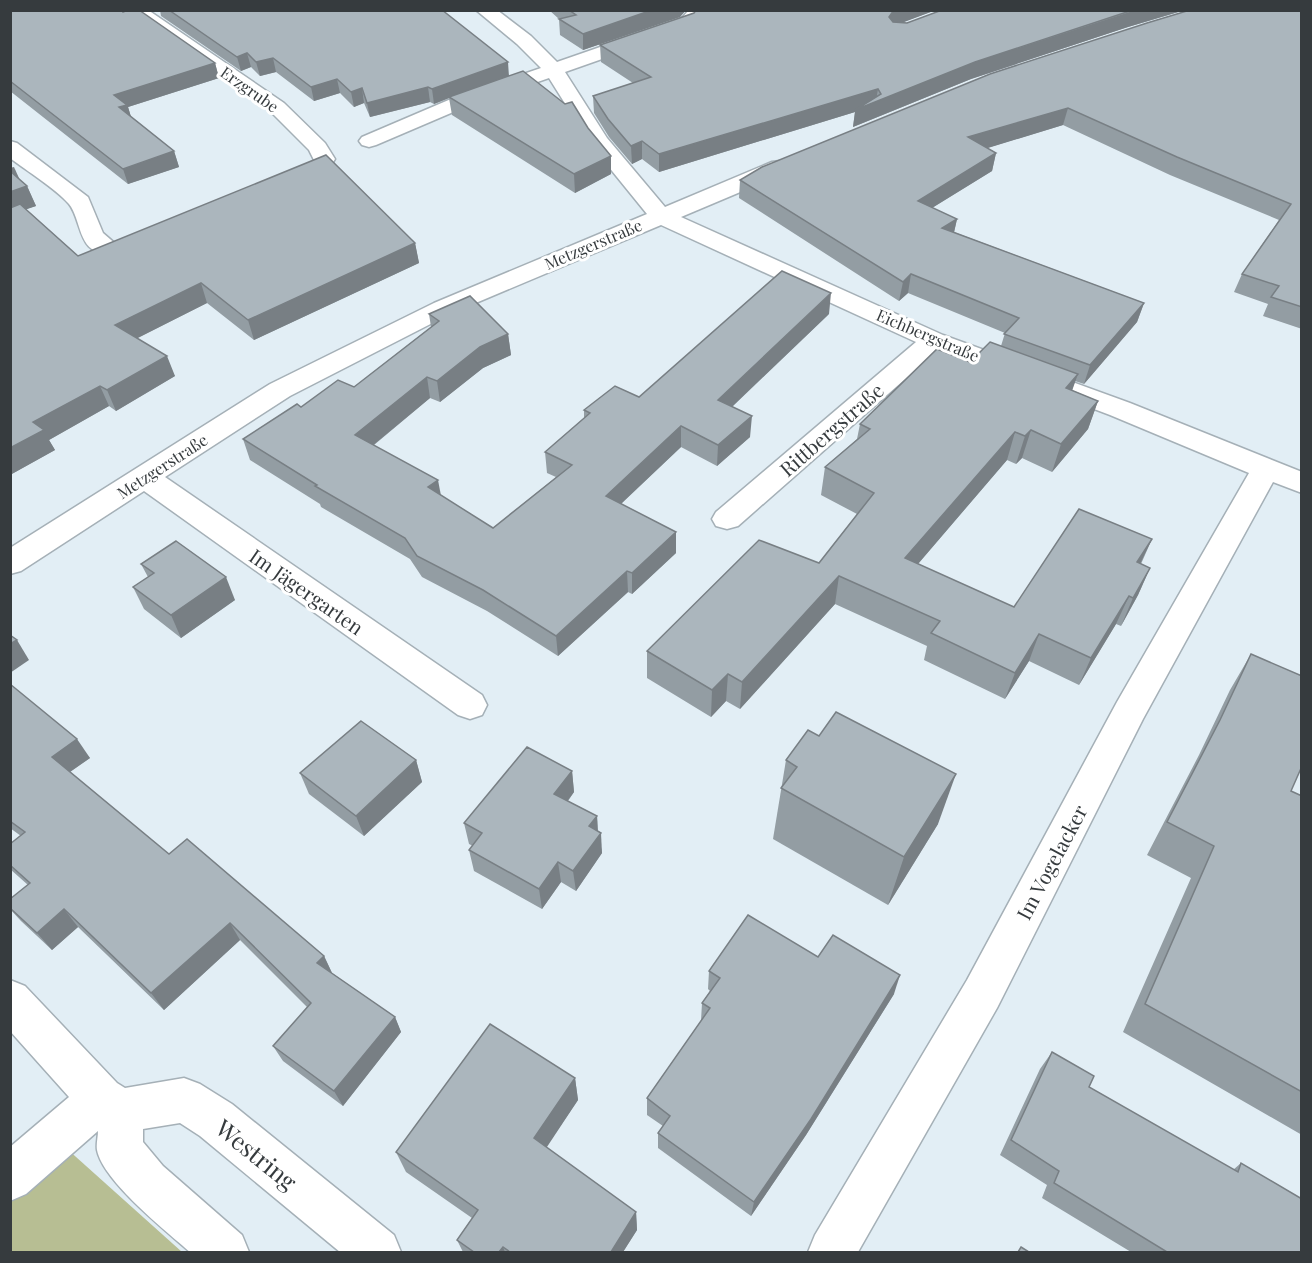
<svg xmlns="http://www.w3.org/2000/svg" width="1312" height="1263" viewBox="0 0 1312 1263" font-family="'Playfair Display',serif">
	<rect width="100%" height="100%" fill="#e2eef5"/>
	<!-- green -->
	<path fill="#b7be93" d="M 66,1148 L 182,1252 L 11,1252 L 10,1198 Z"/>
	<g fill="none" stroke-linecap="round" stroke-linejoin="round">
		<!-- street casing -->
		<g stroke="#a5b0b7" stroke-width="3">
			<g id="street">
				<path d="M 126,10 L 148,10 L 284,103 L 325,143 L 335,159 L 332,164 L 324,165 L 316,164 L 309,150 L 270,111 Z"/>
				<path d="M 476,10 L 497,10 L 531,36 L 557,62 L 681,19 L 689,10 L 709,10 L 693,27 L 565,72 L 607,138 L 665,207 L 772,162 L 780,161 L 788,162 L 791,167 L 788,172 L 681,217 L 943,335 L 1130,403 L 1302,472 L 1302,493 L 1273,482 L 1143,719 L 997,1008 L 858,1252 L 808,1252 L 815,1235 L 967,980 L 1117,702 L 1249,473 L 1110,415 L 938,350 L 738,526 L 727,529 L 716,526 L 712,519 L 716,512 L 916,342 L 661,225 L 452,313 L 290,396 L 165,477 L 482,695 L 487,705 L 482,715 L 470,719 L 458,715 L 144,491 L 21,571 L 10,574 L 10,548 L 270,384 L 434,303 L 647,214 L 591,145 L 549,78 L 465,107 L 376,145 L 369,147 L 362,145 L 359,141 L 362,137 L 451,99 L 541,68 L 517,44 Z"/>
				<path d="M 10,141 L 17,143 L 88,197 L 103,233 L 118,246 L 114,251 C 77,260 83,221 69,204 C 56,189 27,171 10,158 Z"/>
				<path d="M 10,980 L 25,986 L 117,1083 L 125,1088 L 184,1078 L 200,1084 L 232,1104 L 394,1235 L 401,1252 L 340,1252 L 200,1136 L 180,1123 L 143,1129 L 143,1142 L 163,1166 L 242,1235 L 249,1252 L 190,1252 C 166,1231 103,1181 97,1150 C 96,1144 98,1137 98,1131 L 26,1194 L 10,1201 L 10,1147 L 69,1097 L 10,1031 Z"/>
			</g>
		</g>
		<!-- street -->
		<use href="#street" fill="#fff" fill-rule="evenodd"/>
	</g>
	<!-- wall -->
	<g fill="#939da3">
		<path d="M 10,10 L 215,63 L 219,78 L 128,107 L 131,117 L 174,151 L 179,167 L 128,184 L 10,91 Z"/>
		<path d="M 160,10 L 442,10 L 611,174 L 575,193 L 452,115 L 449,98 L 434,104 L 430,102 L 370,117 L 364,103 L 354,107 L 340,93 L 314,101 L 276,72 L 260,76 L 251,67 L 241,71 L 161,16 Z"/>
		<path d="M 549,10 L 686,10 L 680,17 L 583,50 L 560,35 L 559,19 Z"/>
		<path d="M 696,10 L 936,10 L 903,22 L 907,23 L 942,10 L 1185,10 L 1128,27 L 971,79 L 853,127 L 855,112 L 659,172 L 642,159 L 632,164 L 609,137 L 594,113 L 593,96 L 633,83 L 601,62 L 600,45 L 694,13 Z"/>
		<path d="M 1302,10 L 1302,329 L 1263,316 L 1268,304 L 1234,292 L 1242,274 L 1279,220 L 1170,175 L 1063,125 L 987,148 L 996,153 L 992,171 L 932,208 L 957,219 L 954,232 L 1144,303 L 1137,322 L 1084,384 L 1075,381 L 1072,390 L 1098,401 L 1088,429 L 1052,472 L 1022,458 L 1016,464 L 1007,460 L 918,564 L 1014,607 L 1152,539 L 1141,564 L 1150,568 L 1138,595 L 1121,626 L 1116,624 L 1079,685 L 1029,661 L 1005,699 L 924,660 L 927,646 L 835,604 L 740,709 L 726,701 L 711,717 L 647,678 L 647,651 L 819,563 L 857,514 L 821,495 L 825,467 L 857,439 L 860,424 L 1001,346 L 1005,333 L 908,293 L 899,301 L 739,198 L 740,180 Z"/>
		<path d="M 10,164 L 19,179 L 27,186 L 36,206 L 26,209 L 78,256 L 415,243 L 419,263 L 254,340 L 207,303 L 137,338 L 175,376 L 116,411 L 109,406 L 49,440 L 55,450 L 10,475 Z"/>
		<path d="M 429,314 L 508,334 L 511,355 L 483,368 L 440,402 L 430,398 L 374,445 L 440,495 L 493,528 L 556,477 L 547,473 L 545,452 L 584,418 L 584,410 L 639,397 L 829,314 L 732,407 L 750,437 L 717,466 L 681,447 L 621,504 L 676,532 L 676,553 L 632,594 L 628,592 L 558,656 L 487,611 L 422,577 L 410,559 L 321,507 L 320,504 L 250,460 L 243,439 L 301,407 L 354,387 L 431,327 Z"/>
		<path d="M 141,564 L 235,600 L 181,638 L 144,609 L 133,587 L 148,577 Z"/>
		<path d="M 1251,654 L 1291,791 L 1302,796 L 1302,1135 L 1123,1032 L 1191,878 L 1147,855 L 1199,755 L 1230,690 Z"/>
		<path d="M 10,684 L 90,758 L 70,772 L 169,854 L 324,956 L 332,973 L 395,1017 L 401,1032 L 343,1106 L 283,1061 L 273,1046 L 307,1007 L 240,940 L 164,1010 L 78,927 L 52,950 L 21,921 L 10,909 L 10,899 L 28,885 L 10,869 L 10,844 L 21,836 L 10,828 Z"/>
		<path d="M 416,760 L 422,782 L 364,836 L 309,794 L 300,773 Z"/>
		<path d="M 786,760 L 938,824 L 888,905 L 773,839 Z"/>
		<path d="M 572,771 L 574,792 L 568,801 L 597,816 L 598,831 L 602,853 L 576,891 L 561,882 L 542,909 L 474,871 L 469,850 L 473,846 L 469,844 L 464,823 Z"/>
		<path d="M 818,957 L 894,994 L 806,1135 L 751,1216 L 658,1148 L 658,1133 L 663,1126 L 647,1115 L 647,1098 L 701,1021 L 702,1003 L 710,991 L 708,989 L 709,971 Z"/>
		<path d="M 1052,1052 L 1089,1087 L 1233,1170 L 1241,1163 L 1302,1252 L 1131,1252 L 1042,1198 L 1047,1185 L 1000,1155 L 1040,1069 Z"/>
		<path d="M 575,1078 L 578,1100 L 546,1147 L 636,1212 L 637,1230 L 623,1252 L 463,1252 L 457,1240 L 472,1218 L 406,1172 L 396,1152 Z"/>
	</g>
	<!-- shaded-wall -->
	<g fill="#787f84">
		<path d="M 652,10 L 686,10 L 680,17 L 583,50 L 583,34 Z"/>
		<path d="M 936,10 L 891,27 L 889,17 L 894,11 Z"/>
		<path d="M 1185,10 L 1128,27 L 971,79 L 853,127 L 855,112 L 659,172 L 659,154 L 878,89 L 876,101 L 975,62 L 1133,11 Z"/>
		<path d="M 247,53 L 251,67 L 241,71 L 237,57 Z"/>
		<path d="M 273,58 L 276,72 L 260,76 L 256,62 Z"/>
		<path d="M 508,62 L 509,77 L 449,97 L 449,98 L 434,104 L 432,89 Z"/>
		<path d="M 215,63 L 219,78 L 128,107 L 132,120 L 124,122 L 114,95 Z"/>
		<path d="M 337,79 L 340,93 L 314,101 L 311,87 Z"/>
		<path d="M 428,87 L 430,102 L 370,117 L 367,103 Z"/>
		<path d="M 362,88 L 364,103 L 354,107 L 351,92 Z"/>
		<path d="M 1068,108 L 1063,125 L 965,155 L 968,137 Z"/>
		<path d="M 642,141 L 642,159 L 632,164 L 631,146 Z"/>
		<path d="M 174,151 L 179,167 L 128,184 L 123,169 Z"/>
		<path d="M 996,153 L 992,171 L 914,219 L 918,201 Z"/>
		<path d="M 611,156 L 611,174 L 575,193 L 574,174 Z"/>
		<path d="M 14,167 L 23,187 L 10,175 L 10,168 Z"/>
		<path d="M 27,186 L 36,206 L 10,215 L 10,192 Z"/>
		<path d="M 957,219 L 953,237 L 942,228 Z"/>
		<path d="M 415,243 L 419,263 L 254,340 L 248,320 Z"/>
		<path d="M 911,274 L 908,293 L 899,301 L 903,282 Z"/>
		<path d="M 201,283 L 207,303 L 124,345 L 115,325 Z"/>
		<path d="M 831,293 L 829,314 L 717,421 L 718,400 Z"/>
		<path d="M 1144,303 L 1137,322 L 1084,384 L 1090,365 Z"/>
		<path d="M 508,334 L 511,355 L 483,368 L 440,402 L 437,381 L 480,347 Z"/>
		<path d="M 167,356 L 175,376 L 116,411 L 107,390 Z"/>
		<path d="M 1078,374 L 1068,402 L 1066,388 Z"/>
		<path d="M 427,377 L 430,398 L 360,456 L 355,435 Z"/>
		<path d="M 100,386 L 109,406 L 49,440 L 55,450 L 10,475 L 10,448 L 33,422 Z"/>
		<path d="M 1098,401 L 1088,429 L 1052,472 L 1061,444 Z"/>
		<path d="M 752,416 L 750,437 L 717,466 L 718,445 Z"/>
		<path d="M 681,426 L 681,447 L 607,517 L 606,496 Z"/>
		<path d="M 1031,430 L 1022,458 L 1016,464 L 1025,436 Z"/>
		<path d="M 1015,432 L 1007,460 L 899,586 L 905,558 Z"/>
		<path d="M 438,480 L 442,501 L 428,487 Z"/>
		<path d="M 676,532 L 676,553 L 632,594 L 632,573 Z"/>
		<path d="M 1152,539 L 1139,566 L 1137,562 Z"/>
		<path d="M 1150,568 L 1138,595 L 1121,626 L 1133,598 Z"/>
		<path d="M 627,571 L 628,592 L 558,656 L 556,636 Z"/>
		<path d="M 839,576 L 835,604 L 740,709 L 742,682 Z"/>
		<path d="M 226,577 L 235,600 L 181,638 L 171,615 Z"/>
		<path d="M 1129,596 L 1116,624 L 1079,685 L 1091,658 Z"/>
		<path d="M 1039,634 L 1029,661 L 1005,699 L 1015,673 Z"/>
		<path d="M 17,640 L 29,660 L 10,673 L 10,644 Z"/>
		<path d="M 728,674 L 726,701 L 711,717 L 712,690 Z"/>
		<path d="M 77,739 L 90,758 L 64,776 L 52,757 Z"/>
		<path d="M 416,760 L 422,782 L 364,836 L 356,816 Z"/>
		<path d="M 572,771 L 574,792 L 557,815 L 554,794 Z"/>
		<path d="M 956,774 L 938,824 L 888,905 L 904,857 Z"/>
		<path d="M 597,816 L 598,837 L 589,826 Z"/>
		<path d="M 601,833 L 602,853 L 576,891 L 573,871 Z"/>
		<path d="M 558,862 L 561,882 L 542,909 L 539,889 Z"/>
		<path d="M 64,909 L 78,927 L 52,950 L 37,933 Z"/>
		<path d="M 230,923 L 240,940 L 164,1010 L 151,993 Z"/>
		<path d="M 324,956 L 332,973 L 317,963 Z"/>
		<path d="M 900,975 L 894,994 L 806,1135 L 751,1216 L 754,1202 Z"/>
		<path d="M 395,1017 L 401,1032 L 343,1106 L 334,1091 Z"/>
		<path d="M 575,1078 L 578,1100 L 539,1159 L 534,1138 Z"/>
		<path d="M 636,1212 L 637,1230 L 623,1252 L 611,1252 Z"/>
		<path d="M 503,1247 L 505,1252 L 499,1252 Z"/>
	</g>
	<!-- building -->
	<g fill="#abb6bd" stroke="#787f84" stroke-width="1.5">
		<path d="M 10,10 L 121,10 L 123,12 L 128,10 L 139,10 L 215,63 L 114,95 L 127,105 L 119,107 L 174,151 L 123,169 L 10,81 Z"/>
		<path d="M 169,10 L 442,10 L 508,62 L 432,89 L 428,87 L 367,103 L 362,88 L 351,92 L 337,79 L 311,87 L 273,58 L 256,62 L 247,53 L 237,57 Z"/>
		<path d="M 569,10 L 652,10 L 583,34 L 559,19 L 576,15 Z"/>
		<path d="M 696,10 L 894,10 L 889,17 L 893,22 L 907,23 L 942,10 L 1133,10 L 975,62 L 855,110 L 881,94 L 878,89 L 659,154 L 642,141 L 631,146 L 608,119 L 593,96 L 651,77 L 600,45 L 694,13 Z"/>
		<path d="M 1190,10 L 1302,10 L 1302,307 L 1271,297 L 1279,286 L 1242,274 L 1291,204 L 1177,157 L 1068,108 L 968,137 L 996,153 L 918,201 L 957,219 L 942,228 L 1144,303 L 1090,365 L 1004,334 L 1019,318 L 911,274 L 903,282 L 740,180 L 762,167 L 990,74 L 1147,23 Z"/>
		<path d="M 523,71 L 565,104 L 572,102 L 588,128 L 611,156 L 574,174 L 449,97 Z"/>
		<path d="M 326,155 L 415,243 L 248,320 L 201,283 L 115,325 L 167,356 L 107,390 L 100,386 L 33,422 L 44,430 L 10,448 L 10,208 L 20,204 L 78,256 Z"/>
		<path d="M 10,171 L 27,186 L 10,192 Z"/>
		<path d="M 782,271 L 831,293 L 718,400 L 752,416 L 718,445 L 681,426 L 606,496 L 676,532 L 632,573 L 627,571 L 556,636 L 483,590 L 417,556 L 405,538 L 315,486 L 317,485 L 243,439 L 297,404 L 301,407 L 338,380 L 354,387 L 439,321 L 429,314 L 470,296 L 508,334 L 480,347 L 437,381 L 427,377 L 355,435 L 438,480 L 428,487 L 493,528 L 572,465 L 545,452 L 590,413 L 584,410 L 615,386 L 639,397 Z"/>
		<path d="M 990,342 L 1078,374 L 1066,388 L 1098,401 L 1061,444 L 1031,430 L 1025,436 L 1015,432 L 905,558 L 1014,607 L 1079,509 L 1152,539 L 1137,562 L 1150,568 L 1133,598 L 1129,596 L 1091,658 L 1039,634 L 1015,673 L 931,633 L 940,621 L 839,576 L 742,682 L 728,674 L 712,690 L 647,651 L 759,540 L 819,563 L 874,493 L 825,467 L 870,429 L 860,424 L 937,349 L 970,362 Z"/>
		<path d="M 176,541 L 226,577 L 171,615 L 133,587 L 154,573 L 141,564 Z"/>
		<path d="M 10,635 L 17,640 L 10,644 Z"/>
		<path d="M 1251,654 L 1302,676 L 1302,766 L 1291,791 L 1302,796 L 1302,1092 L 1145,1004 L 1214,846 L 1167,822 L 1220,720 Z"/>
		<path d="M 10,684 L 77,739 L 52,757 L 169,854 L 187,839 L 324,956 L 317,963 L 395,1017 L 334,1091 L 273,1046 L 311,1003 L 230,923 L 151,993 L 64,909 L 37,933 L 10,908 L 10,899 L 30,883 L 10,865 L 10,844 L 25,832 L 10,821 Z"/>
		<path d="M 836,712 L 956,774 L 904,857 L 781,788 L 797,767 L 786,760 L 808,730 L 819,736 Z"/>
		<path d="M 361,721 L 416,760 L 356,816 L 300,773 Z"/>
		<path d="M 527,747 L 572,771 L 554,794 L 597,816 L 589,826 L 601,833 L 573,871 L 558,862 L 539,889 L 469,850 L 482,833 L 464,823 Z"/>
		<path d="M 748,915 L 818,957 L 833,935 L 900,975 L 811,1119 L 754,1202 L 658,1133 L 670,1116 L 647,1098 L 710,1008 L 702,1003 L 720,978 L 709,971 Z"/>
		<path d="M 490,1024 L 575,1078 L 534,1138 L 636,1212 L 611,1252 L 510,1252 L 503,1247 L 499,1252 L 474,1252 L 457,1240 L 478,1210 L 396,1152 Z"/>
		<path d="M 1052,1052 L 1094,1076 L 1089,1087 L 1238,1172 L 1241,1163 L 1302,1199 L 1302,1252 L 1167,1252 L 1054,1183 L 1059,1171 L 1011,1140 Z"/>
		<path d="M 1021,1247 L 1029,1252 L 1018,1252 Z"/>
	</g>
	<g text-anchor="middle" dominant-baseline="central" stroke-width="6" stroke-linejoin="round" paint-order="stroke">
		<!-- far-street labels -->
		<g font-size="16" fill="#363b3e" stroke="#fff">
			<text transform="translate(250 89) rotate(35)">Erzgrube</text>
			<text transform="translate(593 244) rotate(-23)">Metzgerstraße</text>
			<text transform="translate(928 335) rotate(23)">Eichbergstraße</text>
			<text transform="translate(162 466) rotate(-33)">Metzgerstraße</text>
		</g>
		<!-- street labels -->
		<g font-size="20" fill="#363b3e" stroke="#fff">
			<text transform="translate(831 429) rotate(-41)">Rittbergstraße</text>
			<text transform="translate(307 591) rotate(35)">Im Jägergarten</text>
			<text transform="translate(1051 862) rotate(-62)">Im Vogelacker</text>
		</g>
		<!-- near-street labels -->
		<g font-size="24" fill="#363b3e" stroke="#fff">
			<text transform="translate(257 1154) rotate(39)">Westring</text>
		</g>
	</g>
	<!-- border -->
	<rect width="1312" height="1263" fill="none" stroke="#363b3e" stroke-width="24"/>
</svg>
